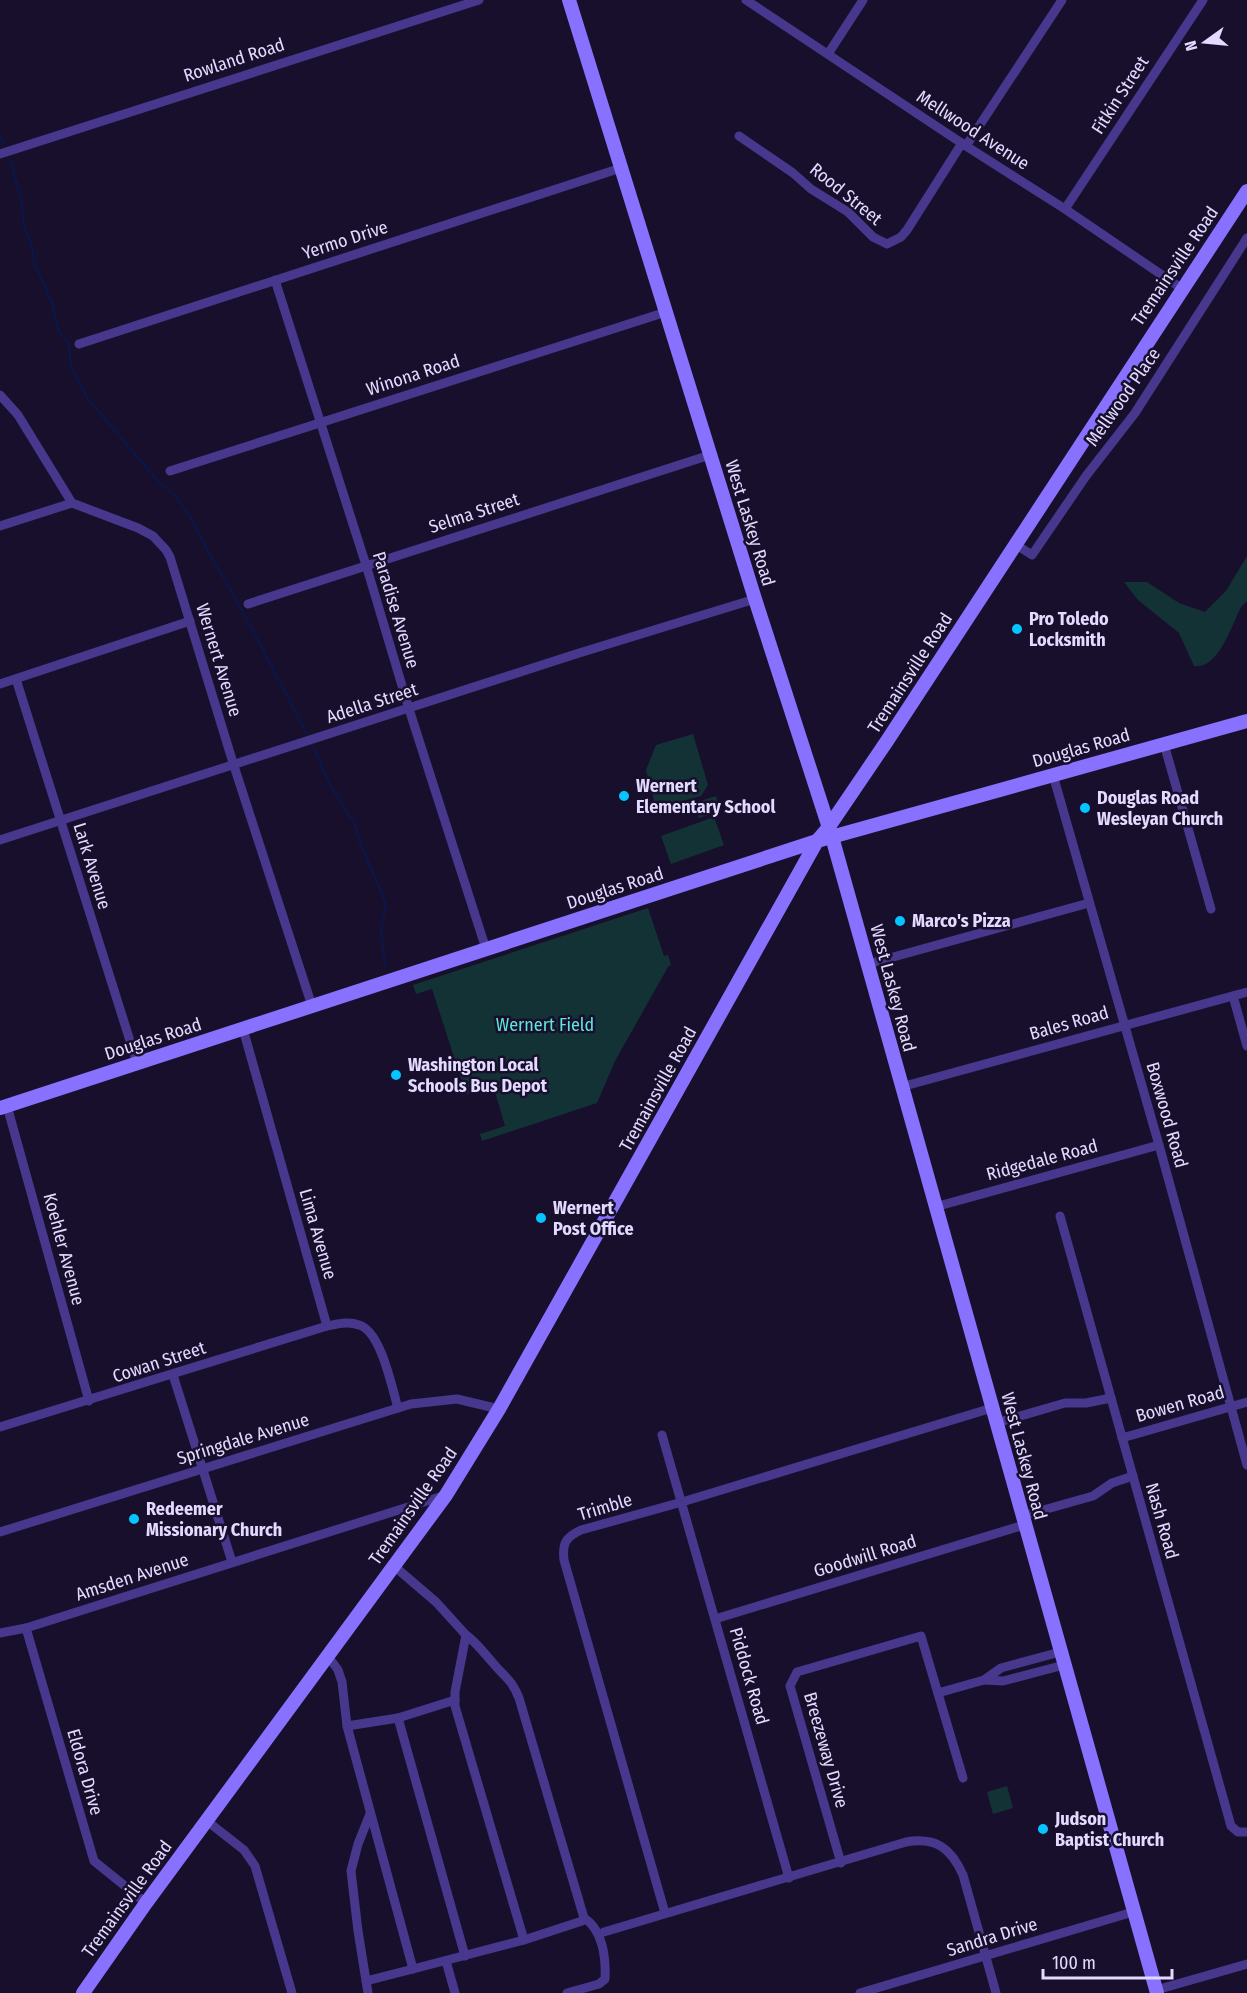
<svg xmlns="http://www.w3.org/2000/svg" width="1247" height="1993" viewBox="0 0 1247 1993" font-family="'Fira Sans Condensed',sans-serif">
	<rect width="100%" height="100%" fill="#180f2c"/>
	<!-- green -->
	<g fill="#123236">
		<path d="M 1247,556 L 1247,601 L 1241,607 C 1232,625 1218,670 1194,666 L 1179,633 L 1138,600 L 1124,582 L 1147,582 L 1179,603 L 1205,612 L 1226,591 Z"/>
		<path d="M 693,734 L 708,785 L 701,796 L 656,808 L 646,770 L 656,745 Z"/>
		<path d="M 716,796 L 720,811 L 699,818 L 694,803 Z"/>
		<path d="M 714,817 L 724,845 L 671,864 L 661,836 Z"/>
		<path d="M 648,908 L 664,956 L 668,955 L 671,965 L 668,967 L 615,1061 L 597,1103 L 482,1141 L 480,1134 L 505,1126 L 493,1085 L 466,1094 L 432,989 L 416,994 L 413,985 Z"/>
		<path d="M 1007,1786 L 1013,1808 L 993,1814 L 987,1792 Z"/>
	</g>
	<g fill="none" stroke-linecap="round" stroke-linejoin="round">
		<!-- stream -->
		<g stroke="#08174c" stroke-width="2">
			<path d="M 0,134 L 3,144"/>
			<path d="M 10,159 L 21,199 L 24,226 L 31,243 L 34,262 L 53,305 L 59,333 L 69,343 L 71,367 L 88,399 L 159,482 C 187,502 197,532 213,560 C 247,616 276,675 306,733"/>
			<path d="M 313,746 L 331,787 L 355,824 L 359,840 L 382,894 L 386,905 L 381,929 L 385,965"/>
		</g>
		<!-- street -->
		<g stroke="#47388d" stroke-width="9">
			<path d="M 746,0 L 966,146 L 1065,209 L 1181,288"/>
			<path d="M 828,54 L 863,0"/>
			<path d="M 739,136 L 793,173 L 811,189 L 848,212 L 873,237 L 887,244 L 901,237 L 907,230 L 962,143"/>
			<path d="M 966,146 L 1062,0"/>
			<path d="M 0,154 L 479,0"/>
			<path d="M 1065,209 L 1203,0"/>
			<path d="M 275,280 L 366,565 L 409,709 L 486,949"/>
			<path d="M 79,344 L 621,168"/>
			<path d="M 0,395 L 18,415 L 72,503 L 138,528 L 153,536 L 166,550 L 170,557 L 234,766 L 312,1006"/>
			<path d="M 170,471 L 666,312"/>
			<path d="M 0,526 L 72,503"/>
			<path d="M 1015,544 L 1032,555 L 1086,476 L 1135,413 L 1247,238"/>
			<path d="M 248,604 L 710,455"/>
			<path d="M 16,679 L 137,1063"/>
			<path d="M 0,684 L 190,621"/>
			<path d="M 1164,744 L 1211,909"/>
			<path d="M 1053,775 L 1159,1145 L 1247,1465"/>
			<path d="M 0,840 L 576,654 L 755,599"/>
			<path d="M 868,964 L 1089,903"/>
			<path d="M 1233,996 L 1247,1046"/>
			<path d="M 243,1029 L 327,1326 C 338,1324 348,1321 359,1325 C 381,1331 392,1388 398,1408"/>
			<path d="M 901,1087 L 1247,992"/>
			<path d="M 7,1106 L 89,1401"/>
			<path d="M 935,1207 L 1159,1145"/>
			<path d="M 1060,1216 L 1231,1826 L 1238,1832 L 1247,1832"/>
			<path d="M 173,1375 L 232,1562"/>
			<path d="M 996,1423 L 1065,1403 L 1086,1403 L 1111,1398"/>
			<path d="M 0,1427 L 327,1326"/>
			<path d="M 662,1435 L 789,1878"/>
			<path d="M 1122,1438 L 1247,1402"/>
			<path d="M 1022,1516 L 1093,1496 L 1112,1483 L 1133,1476"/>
			<path d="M 0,1532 L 411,1404 L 457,1399 L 499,1409"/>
			<path d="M 715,1619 L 1024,1525"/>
			<path d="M 26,1628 L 94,1861 L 146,1903"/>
			<path d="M 0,1633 L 26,1628 L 446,1495"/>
			<path d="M 466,1635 C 477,1643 484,1653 493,1663 C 505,1678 511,1678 519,1698 L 584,1918 L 582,1921 L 524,1940"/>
			<path d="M 328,1656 L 338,1670 L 342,1682 L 347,1726 L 413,1969 L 524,1940 L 455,1706 L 455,1692 L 466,1635 L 436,1602 L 394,1566"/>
			<path d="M 984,1680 L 1003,1681 L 1064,1665"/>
			<path d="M 938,1693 L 984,1680 L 1001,1668 L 1060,1652"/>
			<path d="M 398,1718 L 465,1956"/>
			<path d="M 347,1726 L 398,1718 L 455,1700"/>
			<path d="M 207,1821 L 244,1850 L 255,1866 L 292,1993"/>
			<path d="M 841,1863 L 790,1686 L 797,1672 L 921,1636 L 963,1778"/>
			<path d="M 665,1913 L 564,1560 C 562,1543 566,1537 581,1530 L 682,1502 L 992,1408"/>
			<path d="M 604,1932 L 906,1842 C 936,1837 951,1848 963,1875 L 996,1993"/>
			<path d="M 446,1961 L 455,1993"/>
			<path d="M 366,1981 L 413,1969"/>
			<path d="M 1156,1990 L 1247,1964"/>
			<path d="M 368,1993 L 358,1931 L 351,1871 L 358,1844 L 370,1814"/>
			<path d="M 567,1993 L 599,1984 L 605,1979 C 606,1958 603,1930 584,1918"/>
			<path d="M 860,1993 L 1133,1912"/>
		</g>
		<!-- secondary -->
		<g stroke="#8871ff" stroke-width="14">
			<path d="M 569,0 L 755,599 L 832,837 L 1157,1993"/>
			<path d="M 0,1108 L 817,841 L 1247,721"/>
			<path d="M 83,1993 L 146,1903 L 446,1495 L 499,1409 L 817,841 L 828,828 L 887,741 L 1247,191"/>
		</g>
	</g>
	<!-- markers -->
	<g fill="#06c4ff" stroke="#180f2c" stroke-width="2">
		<circle cx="1017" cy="629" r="6"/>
		<circle cx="624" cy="796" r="6"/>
		<circle cx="1085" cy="808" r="6"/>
		<circle cx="900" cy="921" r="6"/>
		<circle cx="396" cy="1075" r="6"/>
		<circle cx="541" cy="1218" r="6"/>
		<circle cx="134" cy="1519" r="6"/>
		<circle cx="1043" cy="1829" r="6"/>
	</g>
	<g text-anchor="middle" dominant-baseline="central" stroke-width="5" stroke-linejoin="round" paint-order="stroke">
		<!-- street labels -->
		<g font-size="18" fill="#e3daff" stroke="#180f2c">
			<text transform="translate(234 60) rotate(-18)">Rowland Road</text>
			<text transform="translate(1120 95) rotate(-57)">Fitkin Street</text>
			<text transform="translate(973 130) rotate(33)">Mellwood Avenue</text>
			<text transform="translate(846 194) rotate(39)">Rood Street</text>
			<text transform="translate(345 240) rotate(-18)">Yermo Drive</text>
			<text transform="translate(1175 266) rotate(-56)">Tremainsville Road</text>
			<text transform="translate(413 375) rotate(-18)">Winona Road</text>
			<text transform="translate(1123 397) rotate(-55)">Mellwood Place</text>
			<text transform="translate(474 513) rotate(-18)">Selma Street</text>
			<text transform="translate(750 523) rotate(73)">West Laskey Road</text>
			<text transform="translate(396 610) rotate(73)">Paradise Avenue</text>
			<text transform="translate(219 660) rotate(73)">Wernert Avenue</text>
			<text transform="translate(910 673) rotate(-57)">Tremainsville Road</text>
			<text transform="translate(372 703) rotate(-18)">Adella Street</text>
			<text transform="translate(1081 748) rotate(-16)">Douglas Road</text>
			<text transform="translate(92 866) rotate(73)">Lark Avenue</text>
			<text transform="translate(615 888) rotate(-18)">Douglas Road</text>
			<text transform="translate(893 988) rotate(75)">West Laskey Road</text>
			<text transform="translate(1069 1023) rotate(-16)">Bales Road</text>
			<text transform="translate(153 1039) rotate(-18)">Douglas Road</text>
			<text transform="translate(658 1089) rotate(-61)">Tremainsville Road</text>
			<text transform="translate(1167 1115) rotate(74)">Boxwood Road</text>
			<text transform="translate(1042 1160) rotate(-15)">Ridgedale Road</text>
			<text transform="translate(318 1234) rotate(74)">Lima Avenue</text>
			<text transform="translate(64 1249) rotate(75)">Koehler Avenue</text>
			<text transform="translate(159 1362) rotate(-18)">Cowan Street</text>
			<text transform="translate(1180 1404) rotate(-16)">Bowen Road</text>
			<text transform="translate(243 1439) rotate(-17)">Springdale Avenue</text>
			<text transform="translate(1024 1456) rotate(75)">West Laskey Road</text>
			<text transform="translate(413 1506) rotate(-55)">Tremainsville Road</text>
			<text transform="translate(605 1507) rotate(-17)">Trimble</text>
			<text transform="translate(1162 1521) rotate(74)">Nash Road</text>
			<text transform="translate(865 1556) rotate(-17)">Goodwill Road</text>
			<text transform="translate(132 1577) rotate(-18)">Amsden Avenue</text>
			<text transform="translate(749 1676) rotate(74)">Piddock Road</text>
			<text transform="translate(826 1750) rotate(74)">Breezeway Drive</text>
			<text transform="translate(85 1772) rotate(74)">Eldora Drive</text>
			<text transform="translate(127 1899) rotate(-54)">Tremainsville Road</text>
			<text transform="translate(992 1937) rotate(-17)">Sandra Drive</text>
		</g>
		<!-- poi labels -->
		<g font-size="18" font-weight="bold" fill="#e3daff" stroke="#180f2c" text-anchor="start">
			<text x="1029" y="619">Pro Toledo<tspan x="1029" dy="21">Locksmith</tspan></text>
			<text x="636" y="786">Wernert<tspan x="636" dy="21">Elementary School</tspan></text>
			<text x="1097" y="798">Douglas Road<tspan x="1097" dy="21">Wesleyan Church</tspan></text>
			<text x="912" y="921">Marco's Pizza</text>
			<text x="408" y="1065">Washington Local<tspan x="408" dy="21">Schools Bus Depot</tspan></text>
			<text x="553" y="1208">Wernert<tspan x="553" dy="21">Post Office</tspan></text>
			<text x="146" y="1509">Redeemer<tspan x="146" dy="21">Missionary Church</tspan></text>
			<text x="1055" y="1819">Judson<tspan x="1055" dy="21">Baptist Church</tspan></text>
		</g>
		<!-- park labels -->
		<g font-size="18" fill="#5de7d8" stroke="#180f2c">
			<text x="545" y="1025">Wernert Field</text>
		</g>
	</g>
	<!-- north arrow -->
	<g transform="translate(1205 42) rotate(255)" stroke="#180f2c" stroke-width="4.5" paint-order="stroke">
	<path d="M0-4.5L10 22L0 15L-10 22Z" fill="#e3daff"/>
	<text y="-9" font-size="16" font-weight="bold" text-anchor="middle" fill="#e3daff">N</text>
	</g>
	<!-- scale -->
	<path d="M1043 1969v9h129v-9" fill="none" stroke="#e3daff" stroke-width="3"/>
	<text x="1052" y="1969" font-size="18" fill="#e3daff" stroke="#180f2c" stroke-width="4.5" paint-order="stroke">100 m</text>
</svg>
